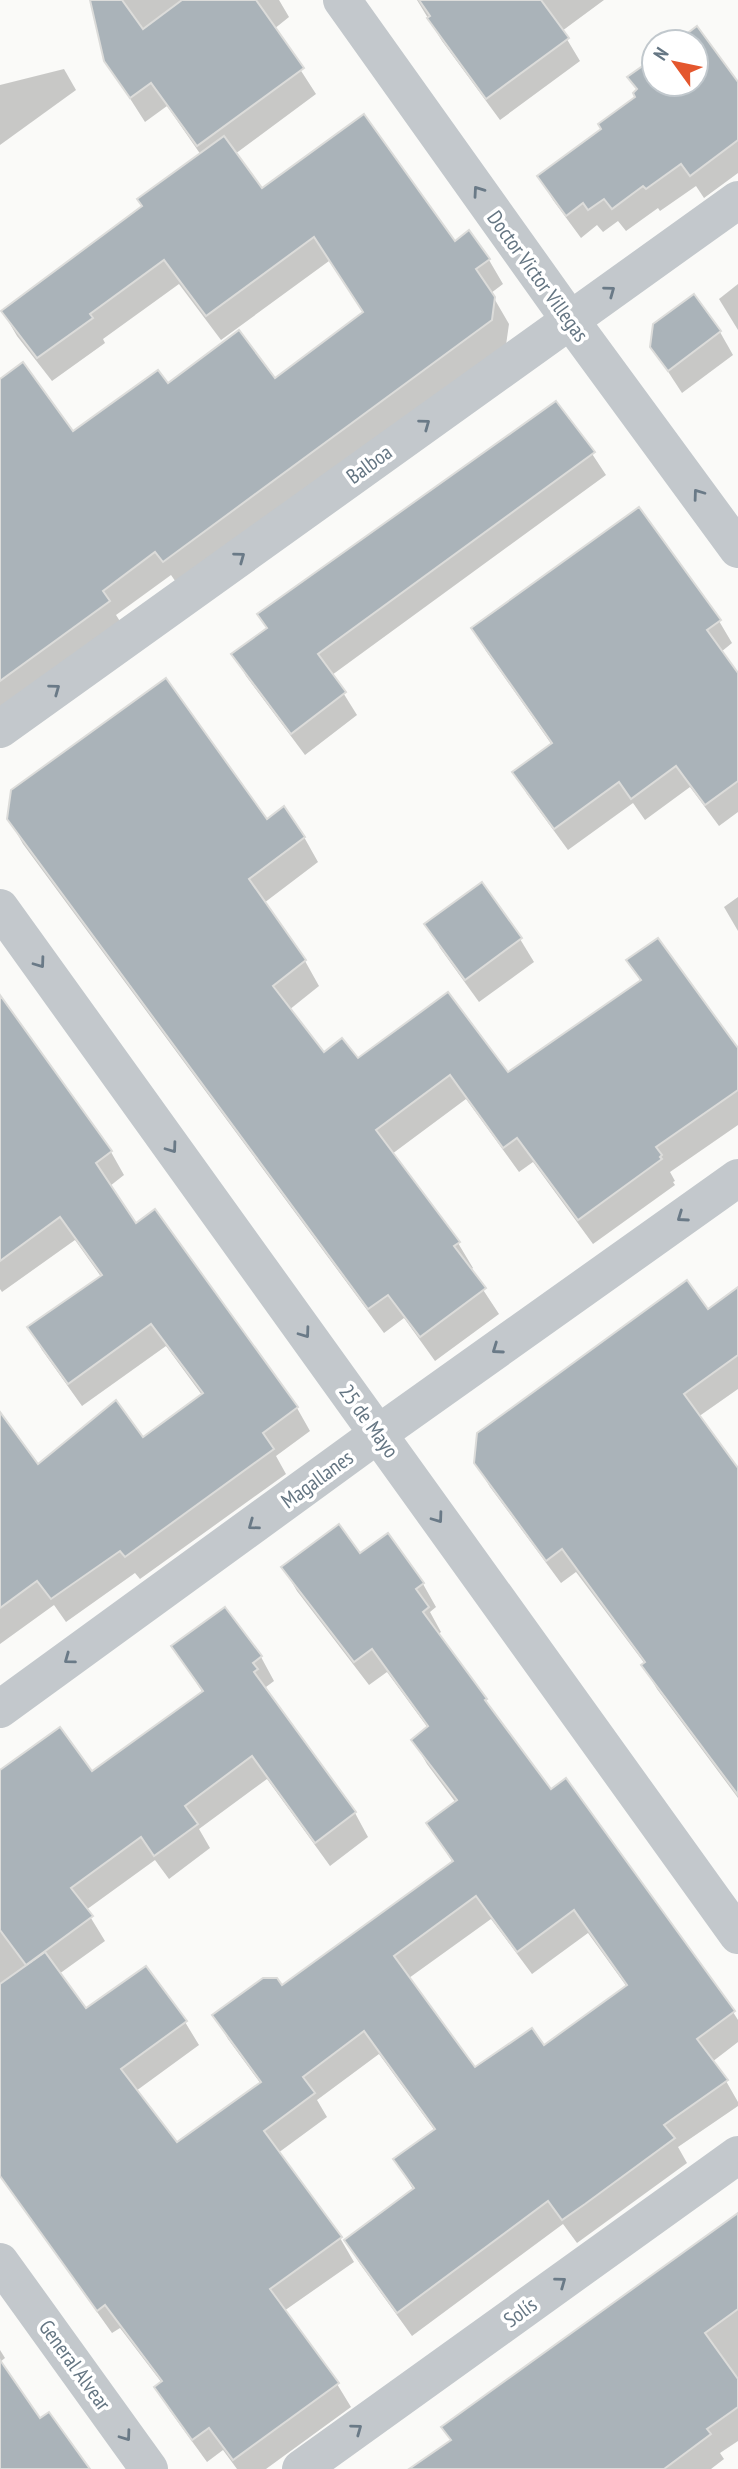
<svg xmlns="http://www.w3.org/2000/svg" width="738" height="2469" viewBox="0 0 738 2469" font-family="'PT Sans Narrow',sans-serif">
	<rect width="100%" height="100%" fill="#fafaf8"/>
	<!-- shadow -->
	<g fill="#0003" fill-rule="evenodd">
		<path d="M 92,0 L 279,0 L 289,17 L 274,29 L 316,94 L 235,154 L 261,190 L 455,243 L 489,260 L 503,284 L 491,293 L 509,324 L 506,345 L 178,585 L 171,575 L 116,615 L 123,626 L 0,716 L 0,381 L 73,433 L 167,385 L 275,380 L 364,313 L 329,261 L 221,340 L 179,284 L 103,339 L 105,343 L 52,381 L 17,336 L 3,312 L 143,207 L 201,155 L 167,106 L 145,122 L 106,61 Z"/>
		<path d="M 417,0 L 604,0 L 562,31 L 580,61 L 500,120 L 442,41 Z"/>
		<path d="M 697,29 L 738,84 L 738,173 L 704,198 L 696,186 L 660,211 L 658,208 L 626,231 L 618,221 L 603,232 L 597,225 L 581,238 L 553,200 L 539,176 L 603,129 L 637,98 L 638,91 L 630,77 L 654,60 L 654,84 L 696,84 L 696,42 L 679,42 Z"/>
		<path d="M 64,69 L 76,90 L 0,145 L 0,85 Z"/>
		<path d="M 738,284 L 738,330 L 719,299 Z"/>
		<path d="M 720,332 L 733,355 L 682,393 L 652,347 Z"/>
		<path d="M 571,422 L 606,475 L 332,675 L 357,715 L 305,755 L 246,676 L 234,654 L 268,630 L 259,615 Z"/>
		<path d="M 639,509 L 719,621 L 732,643 L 721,652 L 738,675 L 738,812 L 719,826 L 690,787 L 645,820 L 633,803 L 568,850 L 527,794 L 515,772 L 552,745 L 486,651 L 473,628 Z"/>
		<path d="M 9,819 L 267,821 L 304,837 L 318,862 L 264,903 L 305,961 L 319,986 L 289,1010 L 323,1054 L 357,1060 L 507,1075 L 641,982 L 629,961 L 738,1051 L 738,1125 L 670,1172 L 675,1181 L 673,1182 L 675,1185 L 593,1244 L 533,1162 L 519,1172 L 466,1099 L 392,1154 L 458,1243 L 473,1268 L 470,1270 L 499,1314 L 435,1361 L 404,1318 L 384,1333 L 23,844 Z"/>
		<path d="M 738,897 L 738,931 L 724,907 Z"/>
		<path d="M 427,924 L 520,939 L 534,962 L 479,1002 L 440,948 Z"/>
		<path d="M 0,999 L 111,1152 L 124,1175 L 110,1186 L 135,1225 L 154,1211 L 297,1408 L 310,1431 L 276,1456 L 286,1474 L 140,1579 L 135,1573 L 66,1622 L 54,1605 L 0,1644 L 0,1415 L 38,1466 L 142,1439 L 202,1395 L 166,1346 L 82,1406 L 42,1350 L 29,1327 L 102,1278 L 75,1240 L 2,1292 L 0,1289 Z"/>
		<path d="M 738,1289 L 738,1389 L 698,1417 L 738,1471 L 738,1798 L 657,1689 L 643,1665 L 645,1664 L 576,1572 L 561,1583 L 490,1487 L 475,1462 Z"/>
		<path d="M 360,1556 L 423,1584 L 436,1607 L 430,1612 L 441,1632 L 437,1635 L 486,1700 L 497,1719 L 550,1792 L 733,2012 L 738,2020 L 738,2042 L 712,2062 L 726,2081 L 738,2102 L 738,2106 L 678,2147 L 687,2163 L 577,2243 L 563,2224 L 412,2336 L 360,2264 L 346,2241 L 414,2191 L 395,2160 L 435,2131 L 379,2054 L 317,2100 L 327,2117 L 278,2153 L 340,2238 L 354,2262 L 284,2311 L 337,2384 L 351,2407 L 266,2469 L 237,2469 L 223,2450 L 207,2462 L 170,2411 L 156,2388 L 162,2383 L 120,2328 L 112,2333 L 0,2176 L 0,1772 L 92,1773 L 203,1693 L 173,1646 L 225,1609 L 261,1657 L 274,1681 L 266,1687 L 269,1695 L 355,1813 L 368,1837 L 330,1866 L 267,1779 L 199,1829 L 210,1848 L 169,1879 L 155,1860 L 86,1910 L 105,1941 L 59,1974 L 86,2010 L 185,2022 L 199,2045 L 136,2091 L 177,2144 L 261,2084 L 228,2039 L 214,2015 L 282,1987 L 453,1863 L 429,1824 L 456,1803 L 427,1764 L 413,1740 L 428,1728 L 387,1672 L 369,1685 L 297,1591 L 283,1567 ZM 491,1919 L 532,1974 L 588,1933 L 627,1987 L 544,2047 L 474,2070 L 409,1978 Z"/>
		<path d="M 738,2215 L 738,2441 L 720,2453 L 724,2459 L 711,2469 L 412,2469 L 451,2441 L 443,2427 Z"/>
		<path d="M 0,2350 L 5,2358 L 0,2362 Z"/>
	</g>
	<!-- building -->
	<g fill="#aab3b9" stroke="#dcdcda" stroke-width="2" fill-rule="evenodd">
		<path d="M 90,0 L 122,0 L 143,29 L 182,0 L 256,0 L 304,68 L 197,146 L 151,83 L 130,98 L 104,61 Z"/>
		<path d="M 419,0 L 541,0 L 569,38 L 486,99 L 427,18 L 430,16 Z"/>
		<path d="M 697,26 L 738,82 L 738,140 L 690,176 L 681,164 L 646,189 L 643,186 L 612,209 L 604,199 L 588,210 L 583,203 L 566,216 L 537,176 L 601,129 L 598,124 L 635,97 L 633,93 L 637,89 L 627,77 L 654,58 L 654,84 L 696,84 L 696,42 L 676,42 Z"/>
		<path d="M 364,114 L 455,241 L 469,230 L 490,259 L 476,269 L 495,297 L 492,320 L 163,562 L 155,552 L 103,591 L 110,601 L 0,681 L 0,379 L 23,362 L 73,431 L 158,370 L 168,383 L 239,330 L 275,378 L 363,312 L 314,237 L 206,316 L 164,260 L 90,314 L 93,318 L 37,358 L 1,311 L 142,206 L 137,199 L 224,136 L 262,188 Z"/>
		<path d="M 694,294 L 721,331 L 668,371 L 650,347 L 653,324 Z"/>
		<path d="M 556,401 L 595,452 L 318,654 L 346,692 L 291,734 L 231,654 L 267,628 L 257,614 Z"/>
		<path d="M 639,507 L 721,620 L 707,630 L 738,673 L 738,781 L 705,805 L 676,766 L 631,799 L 619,782 L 554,829 L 512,772 L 552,743 L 471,628 Z"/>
		<path d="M 166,678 L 267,819 L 284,806 L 305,837 L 249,879 L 306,960 L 273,986 L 324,1052 L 342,1038 L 358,1058 L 448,992 L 508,1072 L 641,980 L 626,960 L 658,938 L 738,1048 L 738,1090 L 656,1147 L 662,1155 L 660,1157 L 662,1159 L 578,1220 L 517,1138 L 503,1148 L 450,1075 L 376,1130 L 460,1242 L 454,1246 L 486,1288 L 420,1337 L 388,1295 L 368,1309 L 7,819 L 11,790 Z"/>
		<path d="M 482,882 L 522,938 L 465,980 L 424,924 Z"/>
		<path d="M 0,995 L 112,1151 L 96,1163 L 136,1223 L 155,1209 L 298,1407 L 263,1433 L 274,1449 L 125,1557 L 120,1551 L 51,1599 L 37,1581 L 0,1608 L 0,1412 L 38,1464 L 116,1400 L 143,1437 L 203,1393 L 151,1324 L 68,1384 L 27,1327 L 102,1275 L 60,1217 L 0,1261 Z"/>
		<path d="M 687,1280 L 708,1309 L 738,1287 L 738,1355 L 684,1394 L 738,1468 L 738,1795 L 641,1665 L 645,1662 L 562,1549 L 546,1561 L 474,1463 L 477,1433 Z"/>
		<path d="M 339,1524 L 360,1553 L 388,1533 L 424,1583 L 416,1589 L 429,1607 L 423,1612 L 487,1699 L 485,1700 L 551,1789 L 566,1778 L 735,2011 L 697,2039 L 728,2080 L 664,2125 L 675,2138 L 585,2204 L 562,2220 L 548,2201 L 397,2313 L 344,2240 L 414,2188 L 393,2159 L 435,2129 L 364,2031 L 303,2077 L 315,2093 L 264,2131 L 342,2237 L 270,2289 L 339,2383 L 233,2460 L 209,2428 L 192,2440 L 154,2387 L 162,2381 L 105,2305 L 97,2311 L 0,2176 L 0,1984 L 45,1952 L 86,2008 L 146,1966 L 187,2021 L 121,2069 L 177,2142 L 261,2082 L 212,2015 L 263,1978 L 277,1978 L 282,1985 L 453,1861 L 426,1823 L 457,1800 L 411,1740 L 428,1726 L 372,1649 L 354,1662 L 281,1567 ZM 476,1896 L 517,1952 L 574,1910 L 627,1985 L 544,2045 L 532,2028 L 475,2067 L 394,1956 Z"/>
		<path d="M 225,1607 L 262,1656 L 253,1663 L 258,1669 L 254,1672 L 356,1812 L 315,1843 L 252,1756 L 185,1806 L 198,1824 L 154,1856 L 141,1837 L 71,1888 L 93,1916 L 26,1965 L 0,1930 L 0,1770 L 60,1727 L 92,1771 L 203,1691 L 171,1646 Z"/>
		<path d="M 738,2213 L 738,2309 L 705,2333 L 738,2379 L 738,2407 L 707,2429 L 711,2434 L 664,2469 L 409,2469 L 451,2440 L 441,2427 Z"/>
		<path d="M 0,2360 L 40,2418 L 49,2412 L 90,2469 L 0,2469 Z"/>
	</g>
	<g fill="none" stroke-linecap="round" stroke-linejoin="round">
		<!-- minor -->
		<g stroke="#c3c8cc" stroke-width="38">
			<path d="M 342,0 L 570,320 L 738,549"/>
			<path d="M 0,729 L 738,200"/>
			<path d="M 0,908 L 738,1935"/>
			<path d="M 0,1709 L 378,1434 L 738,1178"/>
			<path d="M 0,2262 L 149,2469"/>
			<path d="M 301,2469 L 738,2155"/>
		</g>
	</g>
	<!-- one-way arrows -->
	<defs><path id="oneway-chevron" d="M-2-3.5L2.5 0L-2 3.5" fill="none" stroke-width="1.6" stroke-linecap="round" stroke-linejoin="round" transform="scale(1.75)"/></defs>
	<g stroke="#6a7a87">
		<use href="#oneway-chevron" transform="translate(478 191) rotate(-125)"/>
		<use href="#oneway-chevron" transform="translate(610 291) rotate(-36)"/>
		<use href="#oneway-chevron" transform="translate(425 424) rotate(-36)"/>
		<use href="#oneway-chevron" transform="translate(698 494) rotate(-126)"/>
		<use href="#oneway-chevron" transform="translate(240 557) rotate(-36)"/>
		<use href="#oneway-chevron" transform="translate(55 689) rotate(-36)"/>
		<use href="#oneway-chevron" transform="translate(40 963) rotate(54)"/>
		<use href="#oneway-chevron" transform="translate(172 1148) rotate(54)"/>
		<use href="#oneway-chevron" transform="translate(682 1217) rotate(145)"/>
		<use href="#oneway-chevron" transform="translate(305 1333) rotate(54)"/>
		<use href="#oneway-chevron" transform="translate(497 1349) rotate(145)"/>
		<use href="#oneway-chevron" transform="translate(438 1518) rotate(54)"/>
		<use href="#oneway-chevron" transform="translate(253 1525) rotate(144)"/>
		<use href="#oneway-chevron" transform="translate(69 1659) rotate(144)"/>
		<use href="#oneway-chevron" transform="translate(561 2282) rotate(-36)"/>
		<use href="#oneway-chevron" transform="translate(357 2429) rotate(-36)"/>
		<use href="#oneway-chevron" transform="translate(126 2436) rotate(54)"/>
	</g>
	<g text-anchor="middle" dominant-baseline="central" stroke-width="7" stroke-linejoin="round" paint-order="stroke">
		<!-- street labels -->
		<g font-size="21" fill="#657683" stroke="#fff">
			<text transform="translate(538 276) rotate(54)">Doctor Victor Villegas</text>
			<text transform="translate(369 464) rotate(-36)">Balboa</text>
			<text transform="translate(369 1421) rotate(54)">25 de Mayo</text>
			<text transform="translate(317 1479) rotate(-36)">Magallanes</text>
			<text transform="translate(520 2312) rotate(-36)">Solís</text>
			<text transform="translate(75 2365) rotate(54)">General Alvear</text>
		</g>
	</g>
	<!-- north arrow -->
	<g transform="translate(675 63) rotate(303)"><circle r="33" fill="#ffffff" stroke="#c1c8cd" stroke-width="2"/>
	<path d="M0-5L12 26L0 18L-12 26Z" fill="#e4572e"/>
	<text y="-10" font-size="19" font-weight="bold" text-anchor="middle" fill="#657683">N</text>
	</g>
</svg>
